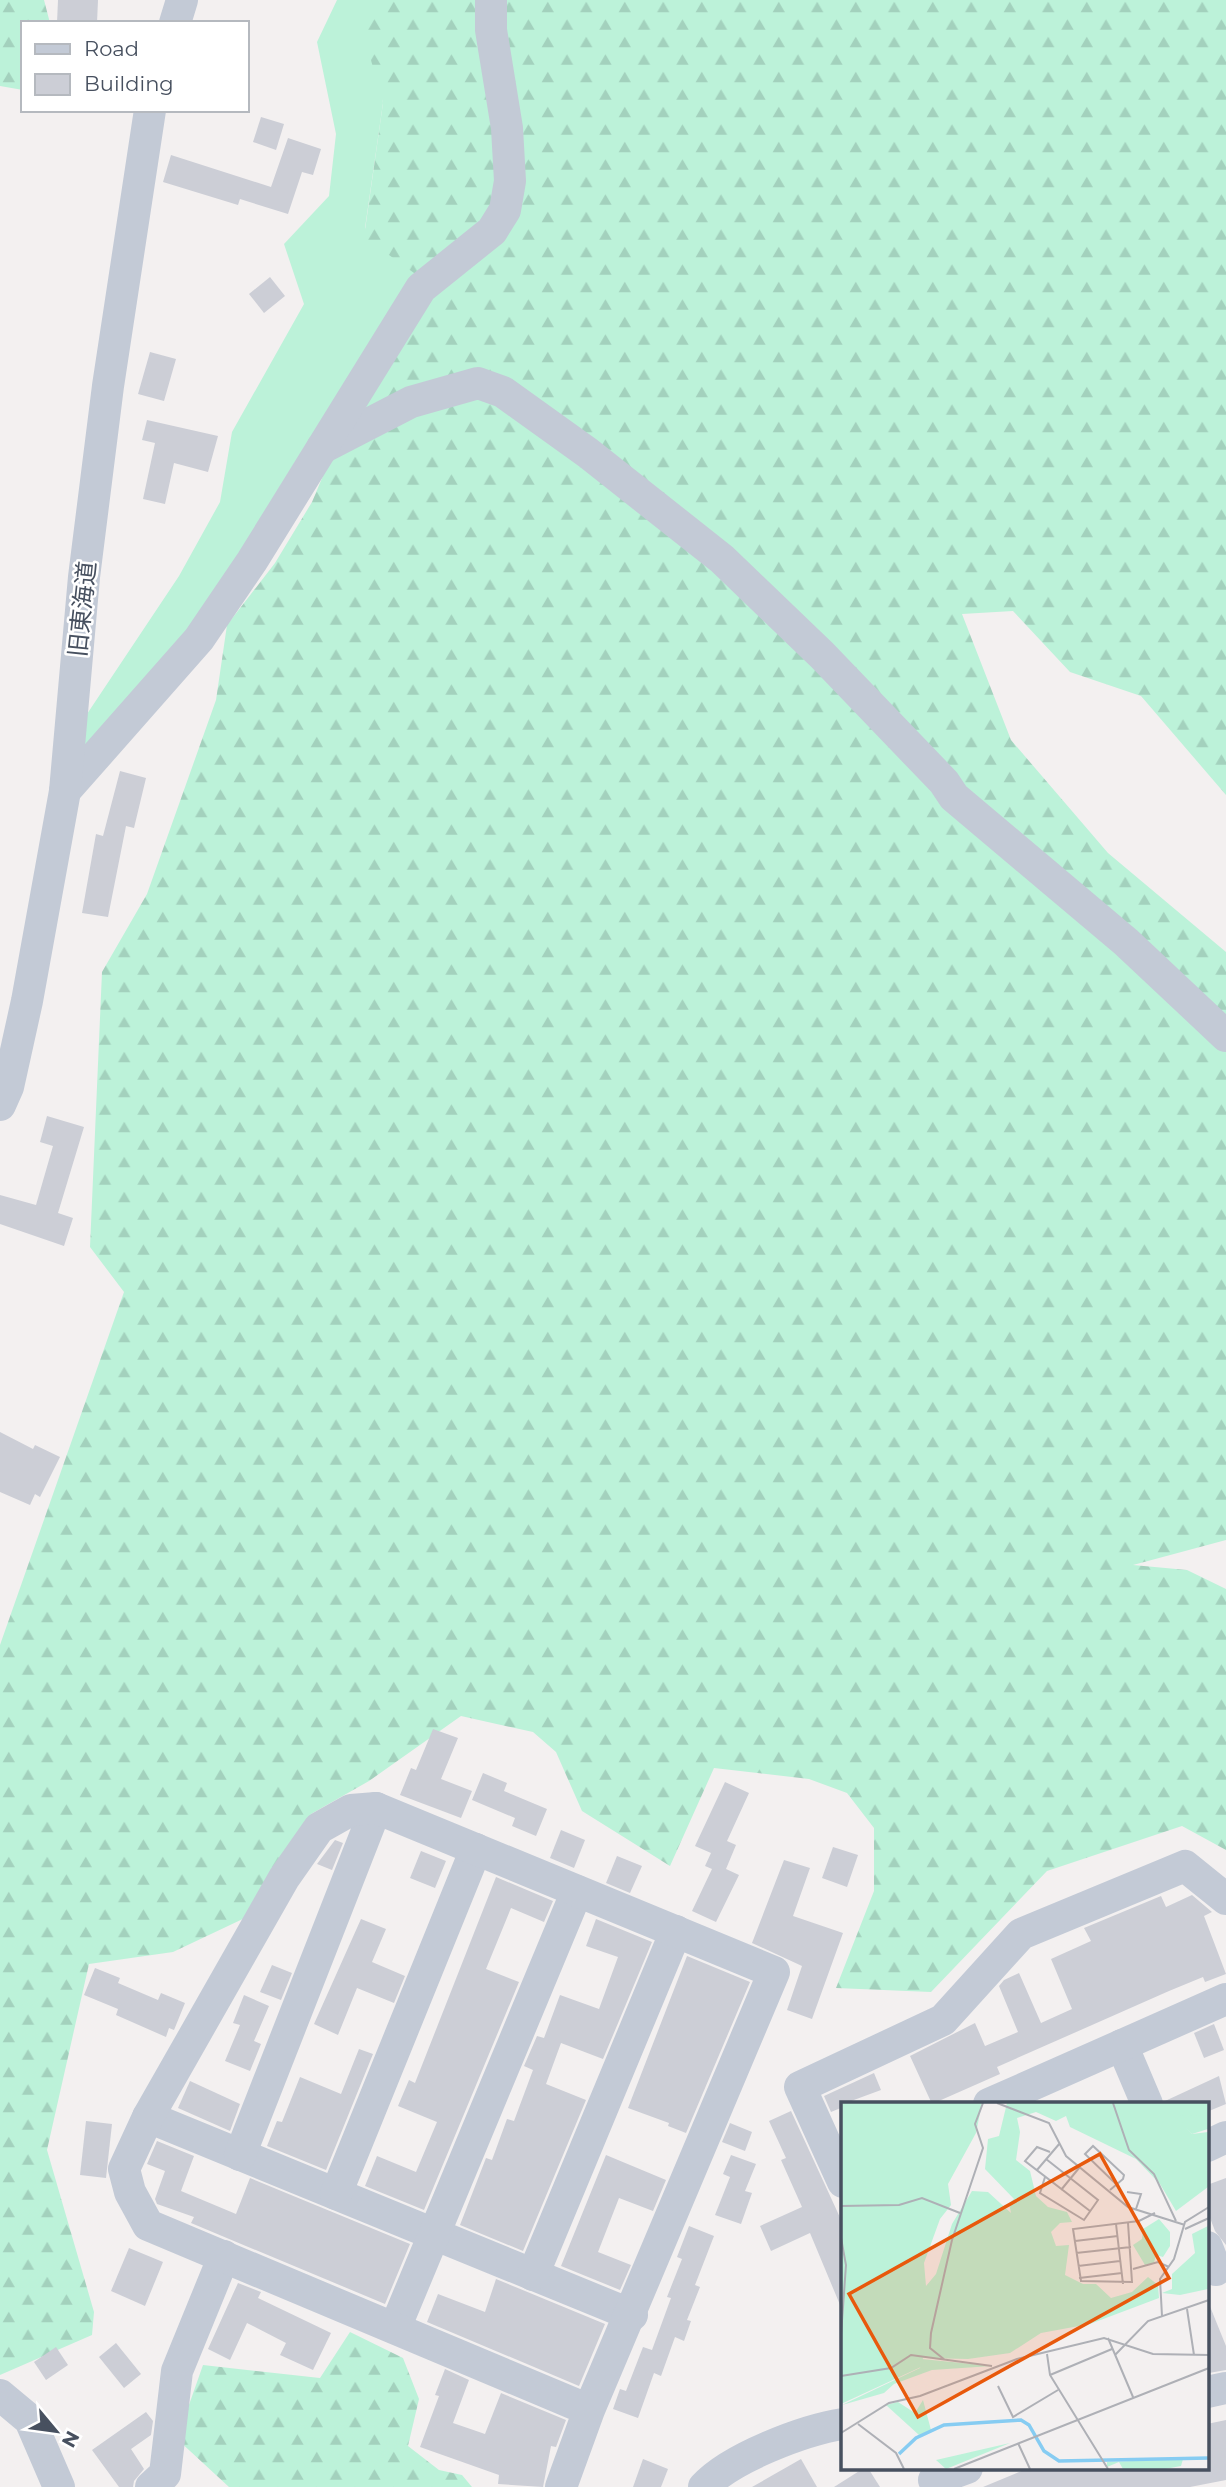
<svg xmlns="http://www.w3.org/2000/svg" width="1226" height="2487" viewBox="0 0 1226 2487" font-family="Montserrat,'Noto Sans JP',sans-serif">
	<defs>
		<pattern id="forest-firs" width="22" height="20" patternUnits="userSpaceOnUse" patternTransform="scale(1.75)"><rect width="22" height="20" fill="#bcf2d9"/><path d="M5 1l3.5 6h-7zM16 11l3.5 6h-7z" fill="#a3d1bd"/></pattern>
	</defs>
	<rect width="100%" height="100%" fill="#f3f0f0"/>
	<!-- grass -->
	<path fill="#bcf2d9" d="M 337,0 L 367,0 L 383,103 L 365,228 L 421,278 L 314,442 L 295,462 L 194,627 L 77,778 L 85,717 L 179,576 L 220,502 L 232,432 L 304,304 L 284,244 L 329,196 L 336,134 L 317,42 Z"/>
	<!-- forest -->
	<g fill="url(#forest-firs)">
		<path d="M 0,0 L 44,0 L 50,23 L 23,23 L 23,90 L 0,86 Z"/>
		<path d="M 366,0 L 1226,0 L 1226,795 L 1141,696 L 1070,672 L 1013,611 L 962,614 L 1011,740 L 1108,853 L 1226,952 L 1226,1540 L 1133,1565 L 1187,1570 L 1226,1589 L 1226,1850 L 1182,1826 L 1047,1871 L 931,1992 L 836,1988 L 874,1891 L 874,1828 L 847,1793 L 809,1779 L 714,1768 L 670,1866 L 582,1811 L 556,1752 L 533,1732 L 461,1716 L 369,1781 L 311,1814 L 276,1873 L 262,1910 L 173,1952 L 89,1964 L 47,2150 L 94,2312 L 92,2335 L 0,2375 L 0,1645 L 124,1292 L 90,1247 L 102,972 L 147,894 L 216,700 L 227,625 L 275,563 L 312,502 L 356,397 L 421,278 L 364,237 L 383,103 L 367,46 Z"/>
		<path d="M 350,2332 L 403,2358 L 419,2399 L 408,2446 L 439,2470 L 462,2475 L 472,2487 L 229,2487 L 177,2439 L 203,2365 L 320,2378 Z"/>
	</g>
	<!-- building -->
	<g fill="#ccced6">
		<path d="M 58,0 L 98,0 L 97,23 L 57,23 Z"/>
		<path d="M 261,117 L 284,124 L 276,150 L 253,142 Z"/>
		<path d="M 288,138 L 321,149 L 313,175 L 302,172 L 288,214 L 240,199 L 238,205 L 163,182 L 171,155 L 271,187 Z"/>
		<path d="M 270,277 L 285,296 L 264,313 L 249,294 Z"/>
		<path d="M 150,352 L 176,359 L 164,401 L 138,394 Z"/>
		<path d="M 147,420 L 218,436 L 208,472 L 174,463 L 165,504 L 143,499 L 155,443 L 142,440 Z"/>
		<path d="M 120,771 L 146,778 L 134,828 L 126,826 L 108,917 L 82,913 L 96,834 L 103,836 Z"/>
		<path d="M 47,1116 L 84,1127 L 58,1213 L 73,1218 L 64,1246 L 0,1224 L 0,1195 L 36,1205 L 53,1146 L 40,1142 Z"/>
		<path d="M 0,1432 L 33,1449 L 35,1445 L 60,1457 L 40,1497 L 35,1494 L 30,1505 L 0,1492 Z"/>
		<path d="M 433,1729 L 458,1738 L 441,1779 L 472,1791 L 461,1818 L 400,1795 L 411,1768 L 416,1770 Z"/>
		<path d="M 483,1773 L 507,1783 L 504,1791 L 547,1809 L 536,1836 L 512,1826 L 515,1818 L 472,1800 Z"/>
		<path d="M 725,1782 L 749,1793 L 727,1841 L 736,1845 L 726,1869 L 739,1875 L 716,1922 L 692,1911 L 712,1869 L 705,1866 L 711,1853 L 695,1846 Z"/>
		<path d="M 561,1830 L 585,1840 L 574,1868 L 550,1858 Z"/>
		<path d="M 335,1840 L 343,1843 L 332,1870 L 317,1864 Z"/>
		<path d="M 833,1847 L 858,1855 L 847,1887 L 822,1878 Z"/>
		<path d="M 421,1851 L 446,1861 L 435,1888 L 410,1878 Z"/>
		<path d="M 617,1856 L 642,1866 L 630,1893 L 606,1883 Z"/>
		<path d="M 784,1860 L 810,1868 L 793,1916 L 843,1933 L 812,2019 L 787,2010 L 802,1966 L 752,1943 Z"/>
		<path d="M 496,1877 L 553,1901 L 544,1922 L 511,1908 L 486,1969 L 519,1982 L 424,2210 L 365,2186 L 377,2156 L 416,2172 L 437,2122 L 398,2106 L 409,2080 L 415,2083 Z"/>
		<path d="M 1192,1895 L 1212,1912 L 1204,1916 L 1226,1974 L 1205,1982 L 1203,1977 L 1169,1991 L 997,2067 L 1000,2074 L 932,2104 L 910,2056 L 975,2023 L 985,2046 L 1018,2032 L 999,1986 L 1004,1980 L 1019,1973 L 1041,2023 L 1072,2009 L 1051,1959 L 1091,1941 L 1084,1928 L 1161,1896 L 1166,1907 Z"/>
		<path d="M 361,1919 L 386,1929 L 372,1962 L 405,1976 L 394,2003 L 357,1988 L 338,2035 L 314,2024 Z"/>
		<path d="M 596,1919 L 652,1942 L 603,2059 L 561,2043 L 546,2084 L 586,2100 L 523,2251 L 460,2225 L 486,2158 L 492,2160 L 507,2119 L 514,2121 L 533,2070 L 524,2066 L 537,2036 L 544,2038 L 560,1995 L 599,2009 L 618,1957 L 586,1946 Z"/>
		<path d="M 687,1956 L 750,1982 L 686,2133 L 668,2126 L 669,2123 L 628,2108 Z"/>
		<path d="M 272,1965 L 292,1973 L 281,2000 L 260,1992 Z"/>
		<path d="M 95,1968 L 120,1978 L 118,1983 L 158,2000 L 161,1993 L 185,2003 L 174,2030 L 169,2028 L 166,2037 L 116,2015 L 118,2009 L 84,1995 Z"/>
		<path d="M 244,1995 L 269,2006 L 254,2041 L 261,2044 L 250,2071 L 225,2061 L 240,2025 L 233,2023 Z"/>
		<path d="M 1214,2024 L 1224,2050 L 1204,2058 L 1194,2033 Z"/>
		<path d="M 359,2049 L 373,2054 L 326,2170 L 267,2146 L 277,2121 L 282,2122 L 300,2077 L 341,2094 Z"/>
		<path d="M 874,2073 L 881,2090 L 843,2104 L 843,2107 L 831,2112 L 824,2096 Z"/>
		<path d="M 1219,2076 L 1226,2104 L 1209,2111 L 1207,2104 L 1165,2104 L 1165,2101 Z"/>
		<path d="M 190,2081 L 240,2104 L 230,2131 L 178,2108 Z"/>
		<path d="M 791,2111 L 843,2224 L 843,2312 L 810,2233 L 771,2251 L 760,2226 L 802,2207 L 781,2160 L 786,2158 L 769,2121 Z"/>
		<path d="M 86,2121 L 112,2124 L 106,2178 L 80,2175 Z"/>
		<path d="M 730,2123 L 752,2132 L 745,2151 L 722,2142 Z"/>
		<path d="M 157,2141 L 194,2156 L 181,2191 L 236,2214 L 250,2178 L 410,2244 L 385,2304 L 191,2223 L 194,2217 L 157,2204 L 155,2199 L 165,2171 L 147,2164 Z"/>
		<path d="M 606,2155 L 666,2180 L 653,2211 L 619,2198 L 598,2252 L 631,2265 L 620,2290 L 561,2266 Z"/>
		<path d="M 731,2155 L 756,2164 L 745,2191 L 752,2193 L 741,2224 L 715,2215 L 730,2177 L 723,2174 Z"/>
		<path d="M 1226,2178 L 1226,2245 L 1215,2231 L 1207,2210 L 1207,2185 Z"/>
		<path d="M 689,2226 L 714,2236 L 695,2285 L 700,2287 L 687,2320 L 691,2321 L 684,2341 L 675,2337 L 661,2376 L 654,2373 L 638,2418 L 613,2409 L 620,2389 L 626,2391 L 643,2347 L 652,2350 L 671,2298 L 667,2297 L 682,2259 L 677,2257 Z"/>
		<path d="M 129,2248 L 163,2262 L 145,2306 L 111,2291 Z"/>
		<path d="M 496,2279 L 605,2324 L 579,2386 L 427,2322 L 438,2294 L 485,2312 Z"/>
		<path d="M 238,2283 L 261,2292 L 258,2298 L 331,2333 L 313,2370 L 280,2355 L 286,2343 L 247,2323 L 230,2360 L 208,2349 Z"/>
		<path d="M 1207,2299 L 1226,2346 L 1226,2370 L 1209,2373 Z"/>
		<path d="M 116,2343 L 141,2374 L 124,2388 L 99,2357 Z"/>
		<path d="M 56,2347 L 68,2365 L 46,2380 L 34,2362 Z"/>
		<path d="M 445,2369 L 469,2380 L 453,2423 L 485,2434 L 501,2393 L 566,2420 L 556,2447 L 551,2446 L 543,2487 L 498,2484 L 499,2475 L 420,2447 L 439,2396 L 435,2395 Z"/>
		<path d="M 146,2412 L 153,2421 L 151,2435 L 131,2449 L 144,2469 L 134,2481 L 133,2487 L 119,2487 L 92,2450 Z"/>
		<path d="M 1226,2420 L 1226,2480 L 1190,2487 L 983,2487 L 1029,2468 L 1207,2468 L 1207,2424 Z"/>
		<path d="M 643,2459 L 668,2469 L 661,2487 L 633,2487 Z"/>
		<path d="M 801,2459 L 817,2487 L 752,2487 Z"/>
		<path d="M 864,2468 L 868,2468 L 880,2487 L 834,2487 Z"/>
	</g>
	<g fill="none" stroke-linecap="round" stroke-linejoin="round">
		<!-- minor -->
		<g stroke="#c3cad6" stroke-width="32">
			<path d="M 175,23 L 182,0"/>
			<path d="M 322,448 L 411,402 L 478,383 L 503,392 L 588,453 L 722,559 L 822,655 L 944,782 L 954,797 L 1126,942 L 1226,1036"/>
			<path d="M 65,791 L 199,639 L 252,561 L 421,288 L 492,231 L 505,210 L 510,181 L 507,128 L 491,30 L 491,0"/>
			<path d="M 0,1105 L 8,1087 L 27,1001 L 65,791 L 84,577 L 108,386 L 150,110"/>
			<path d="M 1122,2045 L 1147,2104"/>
			<path d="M 989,2104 L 1226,1999"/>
			<path d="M 148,2117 L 632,2315"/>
			<path d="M 1207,2146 L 1226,2137"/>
			<path d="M 240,2155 L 376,1808"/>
			<path d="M 843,2182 L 800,2087 L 943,2020 L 1021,1934 L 1185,1866 L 1226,1899"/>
			<path d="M 336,2194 L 476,1849"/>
			<path d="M 1207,2247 L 1216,2270"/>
			<path d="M 533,2275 L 676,1931"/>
			<path d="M 395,2328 L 577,1891"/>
			<path d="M 1207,2392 L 1226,2388"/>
			<path d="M 0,2395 L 30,2420 L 59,2487"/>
			<path d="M 934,2480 L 967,2468"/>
			<path d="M 151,2487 L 165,2474 L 177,2371 L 224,2256"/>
			<path d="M 561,2487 L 589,2410 L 774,1972 L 376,1808 L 351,1810 L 319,1828 L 284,1878 L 148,2117 L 124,2169 L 130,2192 L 148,2225 L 589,2410"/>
			<path d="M 704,2487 C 730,2458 804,2430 843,2424"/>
		</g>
	</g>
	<g text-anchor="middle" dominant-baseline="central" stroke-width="5" stroke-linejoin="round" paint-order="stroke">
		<!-- street labels -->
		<g font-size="24" fill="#47505f" stroke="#fff">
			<text transform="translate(82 609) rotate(-84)">旧東海道</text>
		</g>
	</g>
	<!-- overview -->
	<g transform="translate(841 2102)">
		<rect width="368" height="368" fill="#f3f0f0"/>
		<path d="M 332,13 L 367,13 L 367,27 L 351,32 ZM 81,257 L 151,264 L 91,268 L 53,282 L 43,291 L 1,303 L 79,266 Z" fill="#bcf2d9"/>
		<path d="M 0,1 L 141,1 L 135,31 L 107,82 L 110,103 L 99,117 L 83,161 L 85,184 L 95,172 L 111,122 L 131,89 L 147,90 L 170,111 L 168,101 L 173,97 L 144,67 L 147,37 L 158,34 L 166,1 L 367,1 L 367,13 L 335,14 L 351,32 L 367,30 L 367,85 L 335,109 L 319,82 L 295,57 L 229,25 L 225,14 L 215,19 L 195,10 L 176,16 L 179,30 L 175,58 L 189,69 L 195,94 L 207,105 L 226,110 L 231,120 L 219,121 L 210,130 L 215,144 L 228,143 L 224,173 L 242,182 L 255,182 L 270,196 L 291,190 L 307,175 L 317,183 L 318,196 L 249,222 L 200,231 L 169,251 L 127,257 L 82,256 L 80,265 L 0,302 ZM 318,117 L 329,130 L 329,144 L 322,155 L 315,153 L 313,161 L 304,163 L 292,143 L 301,137 L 302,127 ZM 367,124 L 367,187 L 339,193 L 321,191 L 331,187 L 331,172 L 354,151 L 351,132 ZM 82,298 L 90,328 L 78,333 L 45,303 L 57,300 L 74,311 ZM 169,341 L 105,367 L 95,358 ZM 342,357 L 340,364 L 324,367 L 282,367 L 278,360 L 266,365 L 266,360 Z" fill="#bcf2d9"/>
		<path fill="none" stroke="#86ccf2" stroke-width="3.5" d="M 58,352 L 75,336 L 103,323 L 180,318 L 188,323 L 203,349 L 218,359 L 368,356"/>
		<path fill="none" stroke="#aeb0b6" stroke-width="2" d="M 156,1 L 208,21 L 225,54 L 287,105 L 344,123M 272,1 L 288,48 L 313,72 L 335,119M 209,50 L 196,45 L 184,59 L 249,109M 196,68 L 219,41M 204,75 L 199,91 L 243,118 L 257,98 L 205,57M 220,88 L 238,66M 269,88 L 282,77 L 283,73 L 252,44 L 244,52 L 275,82M 286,90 L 300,92 L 295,107M 0,104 L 58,103 L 81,96 L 119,111M 287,121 L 291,180 L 240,179 L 232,127 L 298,119 L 314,111M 275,122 L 282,182M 344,127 L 368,116M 0,136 L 5,163 L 0,233M 234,139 L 277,134M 235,151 L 290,145M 237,164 L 279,159M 292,167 L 317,160 L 328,165M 238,176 L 281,171M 346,207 L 353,253M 321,214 L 319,177 L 333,157 L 344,120 L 368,105M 267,236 L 292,295M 206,252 L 209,273 L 267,367M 274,253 L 307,219 L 368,198M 104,258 L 89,246 L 90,231 L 111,138 L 142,46 L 134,22 L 142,1M 209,273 L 271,247M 0,274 L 50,266 L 70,253 L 151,264M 157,284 L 172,315 L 217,288M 17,322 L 55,351 L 63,367M 0,331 L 48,301 L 79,294 L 176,257 L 263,236 L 312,252 L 368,253M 177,341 L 189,367M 113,367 L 368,266"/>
		<path fill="#e8590c" fill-opacity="0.15" stroke="#e8590c" stroke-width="3.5" d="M 259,52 L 328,176 L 77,315 L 8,192 Z"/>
		<rect width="368" height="368" fill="none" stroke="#47505f" stroke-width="3.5"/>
	</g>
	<!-- legend -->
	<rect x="21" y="21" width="228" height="91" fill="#ffffff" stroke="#b5b9bf" stroke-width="2"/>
	<rect x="35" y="44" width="35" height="10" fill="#c3cad6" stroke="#b5b9bf" stroke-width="2"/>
	<text x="84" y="56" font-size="21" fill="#47505f">Road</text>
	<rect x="35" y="74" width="35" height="21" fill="#ccced6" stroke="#b5b9bf" stroke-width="2"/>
	<text x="84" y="91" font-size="21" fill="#47505f">Building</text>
	<!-- north arrow -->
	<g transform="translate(56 2431) rotate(119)" stroke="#ffffff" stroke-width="5" paint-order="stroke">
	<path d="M0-5L12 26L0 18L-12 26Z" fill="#47505f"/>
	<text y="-10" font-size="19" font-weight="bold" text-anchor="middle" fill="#47505f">N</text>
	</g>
</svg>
